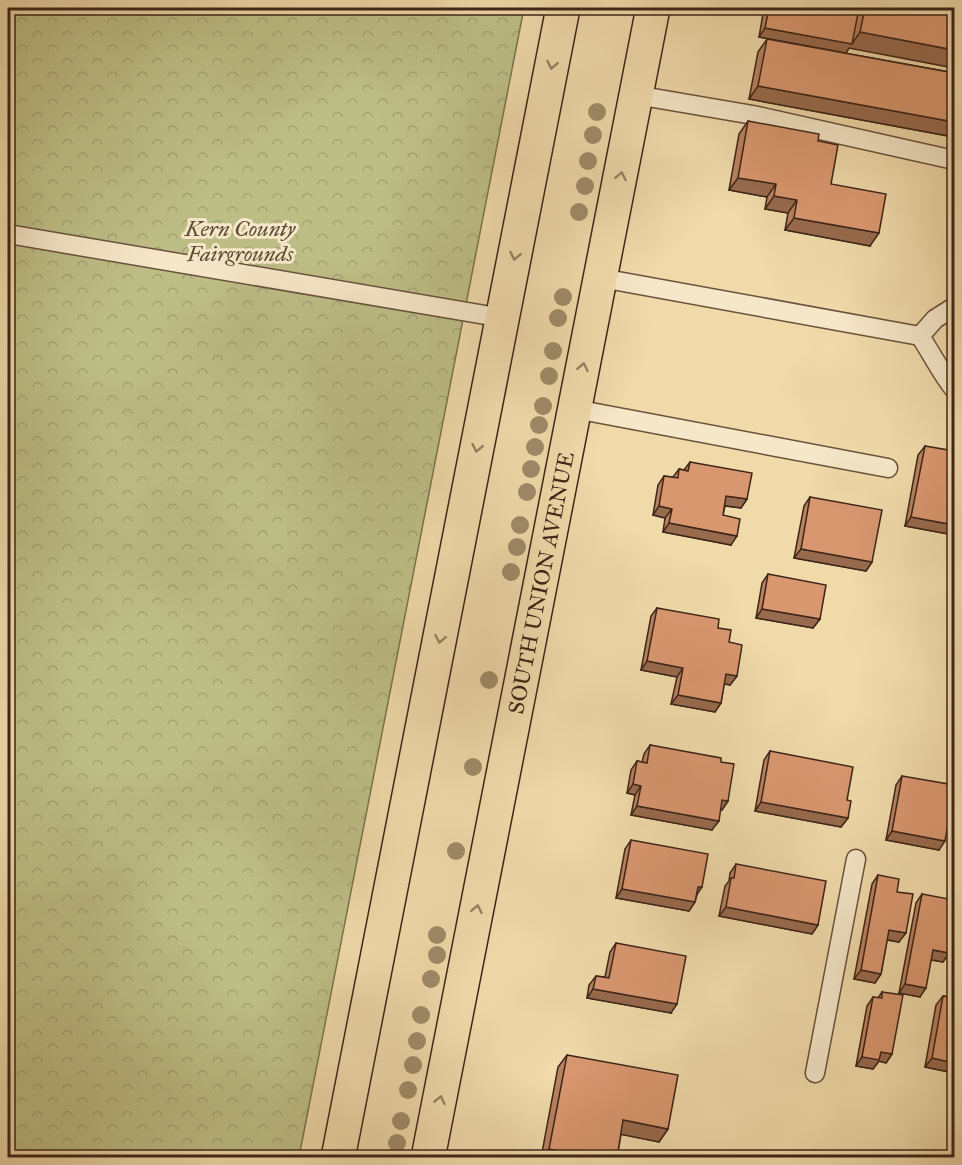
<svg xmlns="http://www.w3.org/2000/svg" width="962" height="1165" viewBox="0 0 962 1165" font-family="'IM FELL Great Primer',serif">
	<defs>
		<pattern id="park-crowns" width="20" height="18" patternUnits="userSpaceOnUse" patternTransform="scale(1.5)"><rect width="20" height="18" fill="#bdbe86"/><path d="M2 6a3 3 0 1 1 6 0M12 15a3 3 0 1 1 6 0" fill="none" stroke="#a3a373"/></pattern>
	</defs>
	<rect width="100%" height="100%" fill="#f0daaa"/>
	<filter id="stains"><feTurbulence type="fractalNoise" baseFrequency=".00333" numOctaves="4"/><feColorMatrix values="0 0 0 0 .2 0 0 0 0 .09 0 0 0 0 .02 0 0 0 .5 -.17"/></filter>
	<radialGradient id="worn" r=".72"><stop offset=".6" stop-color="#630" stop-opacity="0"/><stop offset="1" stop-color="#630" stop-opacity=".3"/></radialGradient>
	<!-- park -->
	<path fill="url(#park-crowns)" stroke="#7d724f" stroke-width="1.5" d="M 8,8 L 524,8 L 299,1157 L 8,1157 Z"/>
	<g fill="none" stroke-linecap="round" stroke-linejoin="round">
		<!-- service casing -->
		<g stroke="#6a523c" stroke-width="21">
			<g id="service">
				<path d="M 636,95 L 753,115 L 954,160"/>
				<path d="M 8,234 L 503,318"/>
				<path d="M 601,278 L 920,336 C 932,354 941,373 954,389"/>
				<path d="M 920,336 L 935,319 L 954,307"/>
				<path d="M 575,409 L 888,468"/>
				<path d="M 815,1073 L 856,859"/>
			</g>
		</g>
		<!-- primary casing -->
		<g stroke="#3d2518" stroke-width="36">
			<g id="primary">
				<path d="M 338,1158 L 563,8"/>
				<path id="s1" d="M 428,1158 L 653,8"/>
			</g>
		</g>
		<!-- service -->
		<use href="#service" stroke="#f5e7c8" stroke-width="18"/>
		<!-- primary -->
		<use href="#primary" stroke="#f0daaa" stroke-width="33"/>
	</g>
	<!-- trees -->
	<g fill="#9f8b69">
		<circle cx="597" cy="112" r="9"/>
		<circle cx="593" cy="135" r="9"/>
		<circle cx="588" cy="161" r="9"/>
		<circle cx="585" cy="186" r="9"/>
		<circle cx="579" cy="212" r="9"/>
		<circle cx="563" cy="297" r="9"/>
		<circle cx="558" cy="318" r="9"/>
		<circle cx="553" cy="351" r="9"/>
		<circle cx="549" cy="376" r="9"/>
		<circle cx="543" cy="406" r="9"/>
		<circle cx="539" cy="425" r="9"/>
		<circle cx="535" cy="447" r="9"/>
		<circle cx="531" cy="469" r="9"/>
		<circle cx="527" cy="492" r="9"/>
		<circle cx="520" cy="525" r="9"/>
		<circle cx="517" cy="547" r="9"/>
		<circle cx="511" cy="572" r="9"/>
		<circle cx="489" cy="680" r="9"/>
		<circle cx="473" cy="767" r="9"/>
		<circle cx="456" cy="851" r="9"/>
		<circle cx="437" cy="935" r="9"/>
		<circle cx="437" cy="955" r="9"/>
		<circle cx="431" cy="979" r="9"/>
		<circle cx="421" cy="1015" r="9"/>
		<circle cx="417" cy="1041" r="9"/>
		<circle cx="413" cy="1065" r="9"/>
		<circle cx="408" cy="1090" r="9"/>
		<circle cx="401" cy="1121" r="9"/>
		<circle cx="397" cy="1143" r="9"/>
	</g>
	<!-- wall -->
	<g fill="#bb8260" stroke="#3d2518" stroke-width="1.5">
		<path d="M 764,8 L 859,8 L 858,13 L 862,8 L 954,8 L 849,48 L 846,53 L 759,37 Z"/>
		<path d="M 767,39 L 954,73 L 954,137 L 749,99 L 758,52 Z"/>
		<path d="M 748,121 L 818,141 L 831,184 L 870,246 L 785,230 L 788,213 L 765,209 L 767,197 L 729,190 L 739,134 Z"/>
		<path d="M 925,446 L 954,535 L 905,526 L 918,455 Z"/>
		<path d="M 690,462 L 747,499 L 741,508 L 725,506 L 723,515 L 731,545 L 663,532 L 665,518 L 653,515 L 658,485 L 664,476 L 673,477 L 679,469 L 684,470 Z"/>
		<path d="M 810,497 L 872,562 L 866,571 L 794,558 L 804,506 Z"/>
		<path d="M 768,574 L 820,619 L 813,628 L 756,618 L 762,583 Z"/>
		<path d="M 657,608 L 718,628 L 737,676 L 730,685 L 724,684 L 721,703 L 715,712 L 671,704 L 677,677 L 641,670 L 651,616 Z"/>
		<path d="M 650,745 L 721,762 L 728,801 L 722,810 L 721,810 L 712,830 L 631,815 L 635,795 L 627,793 L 631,770 L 637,761 L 642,762 L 644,754 Z"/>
		<path d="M 770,751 L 847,800 L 848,818 L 841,827 L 755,811 L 764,760 Z"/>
		<path d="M 902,776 L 939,850 L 886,840 L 896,785 Z"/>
		<path d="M 631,840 L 697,895 L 695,902 L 689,911 L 616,898 L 625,849 Z"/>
		<path d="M 736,864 L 818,925 L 812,934 L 719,916 L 725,886 L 729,881 L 730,873 Z"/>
		<path d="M 878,875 L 897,892 L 899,942 L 887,940 L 881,974 L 875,983 L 854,979 L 872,884 Z"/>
		<path d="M 922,894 L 949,953 L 943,962 L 931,960 L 920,997 L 899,993 L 916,903 Z"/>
		<path d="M 616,943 L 671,1013 L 587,998 L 589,985 L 596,976 L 605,977 L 610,952 Z"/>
		<path d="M 882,992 L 892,1054 L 886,1063 L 879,1061 L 873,1069 L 856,1066 L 867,1006 L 873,997 L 878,998 Z"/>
		<path d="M 943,996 L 954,998 L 954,1073 L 925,1067 L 936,1005 Z"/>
		<path d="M 567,1055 L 668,1129 L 659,1142 L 621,1134 L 617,1158 L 541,1158 L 558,1067 Z"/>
	</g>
	<!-- shaded-wall -->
	<g fill="#986a4e" stroke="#3d2518" stroke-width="1.5">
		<path d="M 765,28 L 852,44 L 860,32 L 954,50 L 954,68 L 849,48 L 846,53 L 759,37 Z"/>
		<path d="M 758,86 L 954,122 L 954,137 L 749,99 Z"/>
		<path d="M 738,178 L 776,184 L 767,197 L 729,190 Z"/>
		<path d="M 774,196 L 797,200 L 788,213 L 765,209 Z"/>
		<path d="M 794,218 L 879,233 L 870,246 L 785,230 Z"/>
		<path d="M 726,496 L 747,499 L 741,508 L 720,505 Z"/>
		<path d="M 659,506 L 672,509 L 665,518 L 653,515 Z"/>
		<path d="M 911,517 L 954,525 L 954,535 L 905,526 Z"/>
		<path d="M 669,523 L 737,536 L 731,545 L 663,532 Z"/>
		<path d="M 801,549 L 872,562 L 866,571 L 794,558 Z"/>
		<path d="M 762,609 L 820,619 L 813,628 L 756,618 Z"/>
		<path d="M 647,661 L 683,668 L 677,677 L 641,670 Z"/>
		<path d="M 726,674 L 737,676 L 730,685 L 720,683 Z"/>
		<path d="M 678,695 L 721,703 L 715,712 L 671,704 Z"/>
		<path d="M 633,784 L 641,786 L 635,795 L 627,793 Z"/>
		<path d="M 722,800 L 728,801 L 722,810 L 716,809 Z"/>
		<path d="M 761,802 L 848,818 L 841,827 L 755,811 Z"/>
		<path d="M 637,806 L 719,821 L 712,830 L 631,815 Z"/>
		<path d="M 892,831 L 945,841 L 939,850 L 886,840 Z"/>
		<path d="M 698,887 L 702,887 L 696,896 Z"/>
		<path d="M 622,889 L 695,902 L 689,911 L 616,898 Z"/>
		<path d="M 726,907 L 818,925 L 812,934 L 719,916 Z"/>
		<path d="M 889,930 L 906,933 L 899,942 L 883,939 Z"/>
		<path d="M 933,950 L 949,953 L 943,962 L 927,959 Z"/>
		<path d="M 861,970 L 881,974 L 875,983 L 854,979 Z"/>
		<path d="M 905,984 L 926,988 L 920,997 L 899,993 Z"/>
		<path d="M 593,989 L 677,1004 L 671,1013 L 587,998 Z"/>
		<path d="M 881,1052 L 892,1054 L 886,1063 L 879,1061 L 873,1069 L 856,1066 L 862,1057 Z"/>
		<path d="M 932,1058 L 954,1063 L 954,1073 L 925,1067 Z"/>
		<path d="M 623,1120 L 668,1129 L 659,1142 L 614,1133 Z"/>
		<path d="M 549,1149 L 595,1158 L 543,1158 Z"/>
	</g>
	<!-- building -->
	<g fill="#d99770" stroke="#3d2518" stroke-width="1.5">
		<path d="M 769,8 L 859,8 L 852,44 L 765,28 Z"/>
		<path d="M 865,8 L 954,8 L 954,50 L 860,32 Z"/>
		<path d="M 767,39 L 954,73 L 954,122 L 758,86 Z"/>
		<path d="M 748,121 L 819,134 L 818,141 L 838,145 L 831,184 L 886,194 L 879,233 L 794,218 L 797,200 L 774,196 L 776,184 L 738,178 Z"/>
		<path d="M 925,446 L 954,451 L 954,525 L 911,517 Z"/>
		<path d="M 690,462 L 752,473 L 747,499 L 726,496 L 723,515 L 740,519 L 737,536 L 669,523 L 672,509 L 659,506 L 664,476 L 678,478 L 679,469 L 688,471 Z"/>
		<path d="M 810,497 L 882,510 L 872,562 L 801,549 Z"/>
		<path d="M 768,574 L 826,585 L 820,619 L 762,609 Z"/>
		<path d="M 657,608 L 719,619 L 718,628 L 731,630 L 729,642 L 742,645 L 737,676 L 726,674 L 721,703 L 678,695 L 683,668 L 647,661 Z"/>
		<path d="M 650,745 L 721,758 L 721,762 L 734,764 L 728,801 L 722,800 L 719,821 L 637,806 L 641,786 L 633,784 L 637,761 L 647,763 Z"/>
		<path d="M 770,751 L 853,767 L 847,800 L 851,801 L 848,818 L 761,802 Z"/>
		<path d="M 902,776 L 954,785 L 954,792 L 945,841 L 892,831 Z"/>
		<path d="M 631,840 L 708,854 L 702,887 L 698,887 L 695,902 L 622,889 Z"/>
		<path d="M 736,864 L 826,881 L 818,925 L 726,907 L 731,878 L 734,878 Z"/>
		<path d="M 878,875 L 899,879 L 897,892 L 913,894 L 906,933 L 889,930 L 881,974 L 861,970 Z"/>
		<path d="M 922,894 L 954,900 L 954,926 L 949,953 L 933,950 L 926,988 L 905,984 Z"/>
		<path d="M 616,943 L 686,956 L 677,1004 L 593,989 L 596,976 L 609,978 Z"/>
		<path d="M 882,992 L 903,995 L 892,1054 L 881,1052 L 879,1060 L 862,1057 L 873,997 L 882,998 Z"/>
		<path d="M 943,996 L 954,998 L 954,1063 L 932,1058 Z"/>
		<path d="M 567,1055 L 678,1075 L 668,1129 L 623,1120 L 617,1158 L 595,1158 L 549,1149 Z"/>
	</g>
	<!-- one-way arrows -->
	<defs><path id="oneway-chevron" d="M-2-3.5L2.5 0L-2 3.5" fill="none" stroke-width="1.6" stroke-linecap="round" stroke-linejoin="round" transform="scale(1.5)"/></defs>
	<g stroke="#968061">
		<use href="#oneway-chevron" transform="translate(552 65) rotate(101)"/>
		<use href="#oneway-chevron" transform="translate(621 176) rotate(-79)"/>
		<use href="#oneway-chevron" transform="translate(515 256) rotate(101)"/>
		<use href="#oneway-chevron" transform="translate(583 367) rotate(-79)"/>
		<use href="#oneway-chevron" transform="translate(477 448) rotate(101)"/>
		<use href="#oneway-chevron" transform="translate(440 639) rotate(101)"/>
		<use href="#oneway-chevron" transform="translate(477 909) rotate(-79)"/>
		<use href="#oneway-chevron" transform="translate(440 1100) rotate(-79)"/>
	</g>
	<g text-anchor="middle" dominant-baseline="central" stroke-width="6" stroke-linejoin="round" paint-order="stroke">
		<!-- park labels -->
		<g font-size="22" font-style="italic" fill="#5d4b34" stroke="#f5e7c8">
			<text x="240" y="228">Kern County<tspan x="240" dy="25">Fairgrounds</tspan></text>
		</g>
		<!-- street labels -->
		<g font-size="22" fill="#3d2518" stroke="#f5e7c8">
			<text stroke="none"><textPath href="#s1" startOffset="586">SOUTH UNION AVENUE</textPath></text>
		</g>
	</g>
	<!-- margin -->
	<rect width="962" height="1165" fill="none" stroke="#f0daaa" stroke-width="30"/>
	<rect x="9" y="9" width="944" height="1147" fill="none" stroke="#3d2518" stroke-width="3"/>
	<rect x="15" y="15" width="932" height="1135" fill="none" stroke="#3d2518" stroke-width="1.5"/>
	<rect width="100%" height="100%" filter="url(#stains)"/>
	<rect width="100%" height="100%" fill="url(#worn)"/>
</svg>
